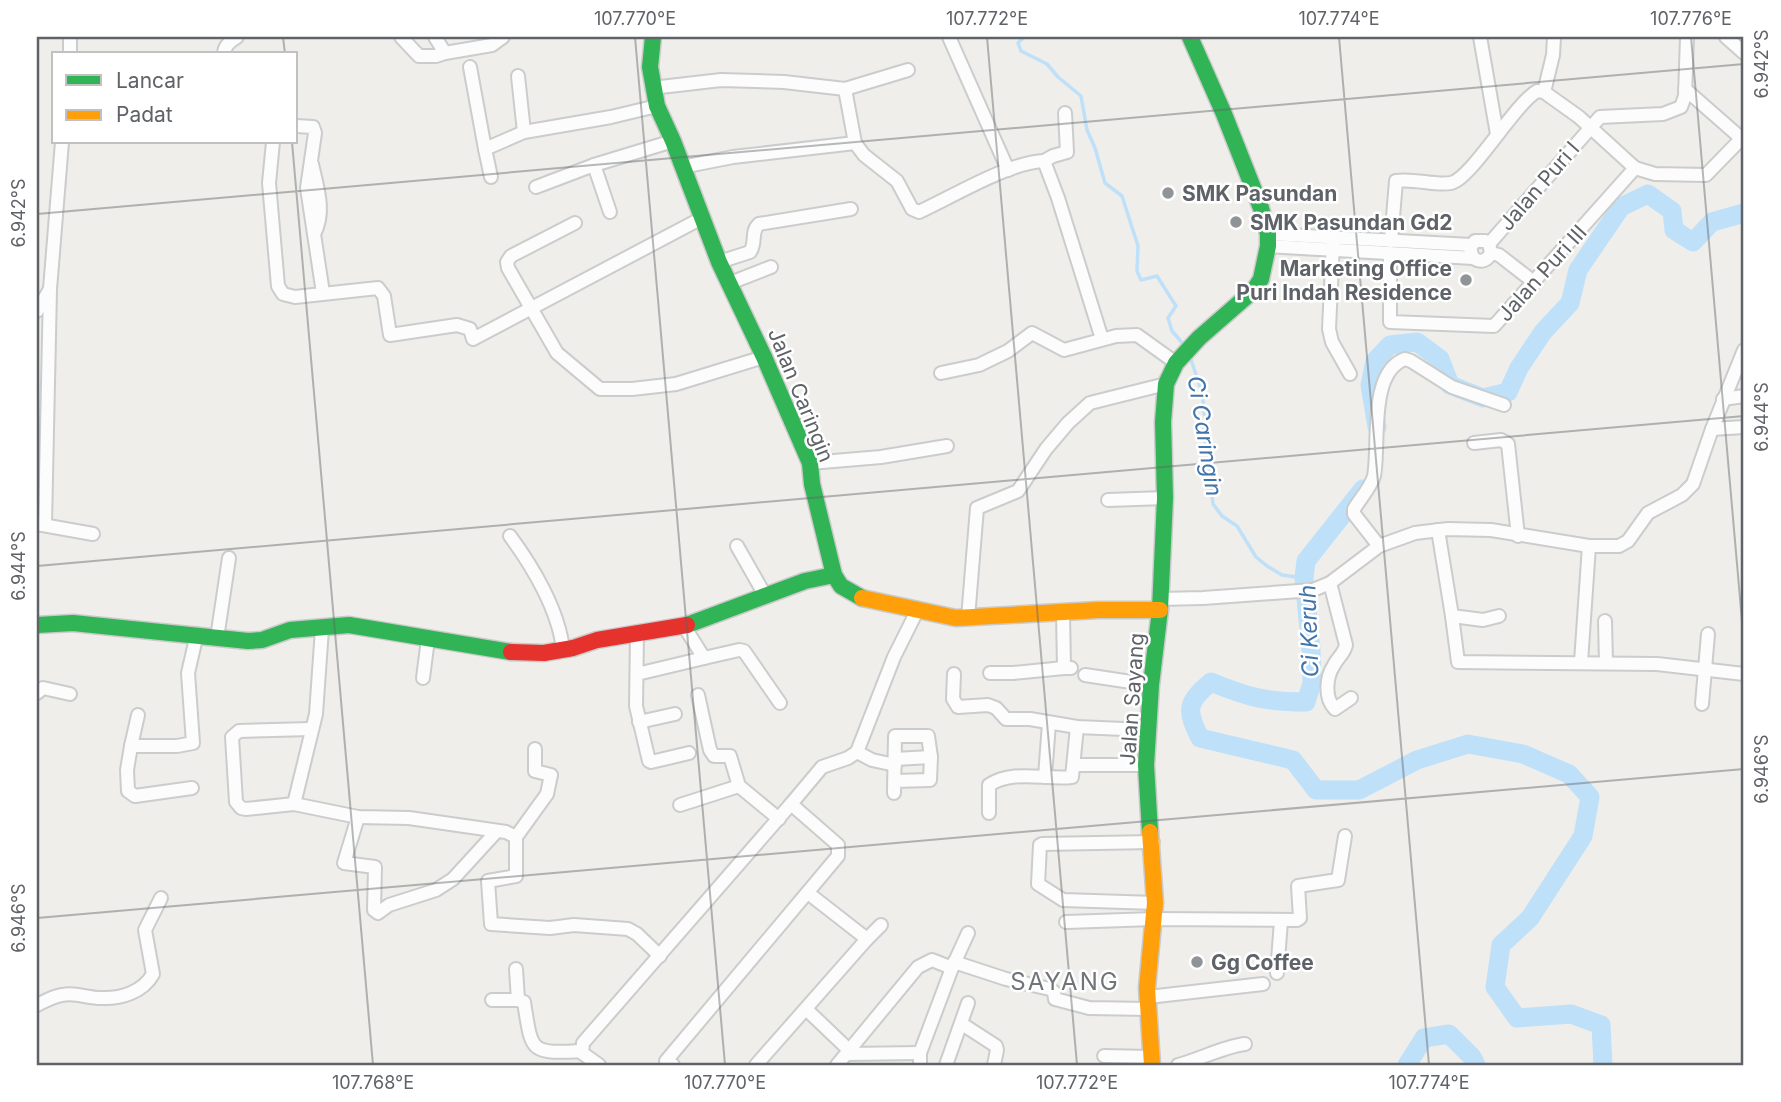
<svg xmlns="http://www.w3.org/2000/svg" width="1781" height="1102" viewBox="0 0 1781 1102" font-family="Inter,sans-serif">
	<rect width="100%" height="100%" fill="#efeeea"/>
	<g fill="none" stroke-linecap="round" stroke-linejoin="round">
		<!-- stream -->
		<g stroke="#bfe0f9" stroke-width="3.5">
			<path d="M 1024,37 L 1018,43 L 1021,51 L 1047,64 L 1058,77 L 1081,96 L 1087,130 L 1095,148 L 1105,183 L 1122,196 L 1138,246 L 1137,271 L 1141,280 L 1157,276 L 1176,306 L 1168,318 L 1172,331 L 1185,346"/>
			<path d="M 1190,357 L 1202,392 L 1205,419 L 1203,436 L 1212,460 L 1210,479 L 1213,504 L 1222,516 L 1237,526 L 1256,557 L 1267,566 L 1282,575 L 1304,578"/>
		</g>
		<!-- river -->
		<g stroke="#bfe0f9" stroke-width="19">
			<path d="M 1377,427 L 1370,385 L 1375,361 L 1390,345 L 1417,342 L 1440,359 L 1450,385 L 1483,398 L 1508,392 L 1519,368 L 1543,332 L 1570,303 L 1578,270 L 1621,207 L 1648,194 L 1672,211 L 1674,230 L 1693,242 L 1712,222 L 1744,213"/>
			<path d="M 1363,489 L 1306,561 L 1304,578 L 1311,650 L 1312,683 L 1306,702 C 1266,702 1247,697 1211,682 C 1186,703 1186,710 1200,738 L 1293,760 L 1316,790 L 1359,790 L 1417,760 L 1468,744 L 1523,754 L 1569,774 L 1590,797 L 1583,836 L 1530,918 L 1501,945 L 1495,987 L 1517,1018 L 1571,1014 L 1601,1025 L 1603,1065"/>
			<path d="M 1407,1065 L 1424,1038 L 1449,1034 L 1472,1057 L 1476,1065"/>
		</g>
		<!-- street casing -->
		<g stroke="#cbcccc" stroke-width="16">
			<g id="street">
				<path d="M 401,37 L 419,56 L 436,56 L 445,53"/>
				<path d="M 435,37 L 445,53 L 492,45 L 503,37"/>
				<path d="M 949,37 L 1008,170"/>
				<path d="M 1480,37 L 1497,134"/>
				<path d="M 1726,37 L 1744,53"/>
				<path d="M 70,54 L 70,37"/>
				<path d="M 224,54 C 224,46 230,41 237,37"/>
				<path d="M 470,67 L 485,149 L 524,132 L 611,117 L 657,106"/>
				<path d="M 518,76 L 524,132"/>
				<path d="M 652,88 L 721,80 L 784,82 L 845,89 L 855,143 L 864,155 L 897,181 L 912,209 L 919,212 C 952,197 1009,162 1044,161 L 1058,198 L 1102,339"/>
				<path d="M 845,89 L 908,70"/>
				<path d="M 1685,89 L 1742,139"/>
				<path d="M 1544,92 L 1553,55 L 1554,37"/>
				<path d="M 296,126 L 313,127 L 315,133 L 307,188 L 323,293"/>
				<path d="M 273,142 L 269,183 L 278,286 L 283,294 L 295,297 L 378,288 L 384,296 L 390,335 L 457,325 L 470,329 L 473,339 L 702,218"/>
				<path d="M 485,149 L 491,177"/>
				<path d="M 1044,161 L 1053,156 L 1067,152 L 1065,113"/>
				<path d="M 312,164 C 317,187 326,212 314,234"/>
				<path d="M 682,167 L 733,157 L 855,143"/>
				<path d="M 1635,168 L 1655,174 L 1706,175 L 1744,136"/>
				<path d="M 536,187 L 594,165"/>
				<path d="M 610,212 L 594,165 L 673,141"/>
				<path d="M 575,223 L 511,256 L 507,262 L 508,268 L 557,353 L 600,389 L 632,389 L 676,384 L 764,357"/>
				<path d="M 1268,234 L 1471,245"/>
				<path d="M 1333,243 L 1329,329 L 1332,342 L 1350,374"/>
				<path d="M 1489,244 L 1600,117 L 1663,114 L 1681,107 L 1685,96 L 1687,37"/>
				<path d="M 1268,246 L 1473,258 C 1481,263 1487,261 1491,253 L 1489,244 L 1485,241 L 1475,241 L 1470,248 L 1473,258"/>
				<path d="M 1491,253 L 1499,255 L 1535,283"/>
				<path d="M 1390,254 L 1390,322 L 1494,326 L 1635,168 L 1579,117 L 1544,92 L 1537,91 C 1513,106 1471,179 1451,183 C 1435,186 1414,178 1396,181 L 1391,241"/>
				<path d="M 719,262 L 750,252 C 757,242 750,232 759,224 L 851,209"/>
				<path d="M 730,283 L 771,267"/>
				<path d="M 37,311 L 50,289 L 62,142"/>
				<path d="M 941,373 L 979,365 L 1008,351 L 1032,333 L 1064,350 L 1116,336 L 1137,335 L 1176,363"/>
				<path d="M 1723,399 L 1744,396"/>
				<path d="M 1712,429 L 1744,427"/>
				<path d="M 1474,443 L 1501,440 L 1508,444 L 1518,536"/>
				<path d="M 810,463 L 881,457 L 947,446"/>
				<path d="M 1108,500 L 1165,498"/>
				<path d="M 37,524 L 93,534"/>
				<path d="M 45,525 L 50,289"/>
				<path d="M 1438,530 L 1452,616 L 1483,620 L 1499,616"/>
				<path d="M 510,536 C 533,567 559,611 563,650"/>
				<path d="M 737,546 L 766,597"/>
				<path d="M 1379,546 L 1354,514 L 1354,509 C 1360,499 1371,487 1374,476 C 1380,445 1368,372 1405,359 L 1411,361 L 1452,387 L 1504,405"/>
				<path d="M 1330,583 L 1346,645 C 1344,654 1338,657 1334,665 C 1326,677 1324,698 1335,709 L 1351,698"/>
				<path d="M 1160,599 L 1203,598 L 1313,590 L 1330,583 L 1379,546 L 1415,533 L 1448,529 L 1491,530 L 1589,546 L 1619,546 L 1628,541 L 1648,513 L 1682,495 L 1693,484 L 1712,429 L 1744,350"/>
				<path d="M 1063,612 L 1064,668 L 1071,668"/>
				<path d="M 1452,616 L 1458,662 L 1657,664 L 1744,674"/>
				<path d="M 968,618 L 977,508 L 1018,491 L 1046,449 L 1068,423 L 1090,403 L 1166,384"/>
				<path d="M 1605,621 L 1606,663"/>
				<path d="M 684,626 L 704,658 L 739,650 L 744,651 L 780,703"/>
				<path d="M 637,633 L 636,706 L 649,761 L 651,762 L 689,753"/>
				<path d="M 217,638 L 229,558"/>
				<path d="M 1581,662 L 1589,546"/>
				<path d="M 990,673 L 1013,673 L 1064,668"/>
				<path d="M 637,674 L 704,658"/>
				<path d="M 954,674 L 953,699 L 958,707 L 988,705 L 996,708 L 1006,719 L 1030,719 L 1077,727 L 1147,730"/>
				<path d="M 1085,675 L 1151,685"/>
				<path d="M 423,678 L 428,639"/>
				<path d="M 37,693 L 43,688 L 70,694"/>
				<path d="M 698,695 L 710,750 L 714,756 L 730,756 L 739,786 L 779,819"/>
				<path d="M 1702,704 L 1708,634"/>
				<path d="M 639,722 L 675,714"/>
				<path d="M 311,729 L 239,731 L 232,737 L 236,802 L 241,808 L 246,809 L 294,804 L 358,817 L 409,818 L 506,832 L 516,837"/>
				<path d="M 131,746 L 138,715"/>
				<path d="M 535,749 L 535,771 L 551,775 L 547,794 L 516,837 L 516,876 L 488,881 L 491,924 L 550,928 L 574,925 L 628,929 L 637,934 L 660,956"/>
				<path d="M 857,752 L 872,760 L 895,765"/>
				<path d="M 895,759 L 931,757"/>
				<path d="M 1075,765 L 1146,765"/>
				<path d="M 1045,777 L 1049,723"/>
				<path d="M 192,788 L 135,796 L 128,791 L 127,770 L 131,746 L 177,746 L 193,743 L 188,673 L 197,634"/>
				<path d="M 894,793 L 895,736 L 928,736 L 931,757 L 930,780 L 894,781"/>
				<path d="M 294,804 L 316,714 L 322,629"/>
				<path d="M 791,804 L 822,767 L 848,758 L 857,752 L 894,657 L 918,609"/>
				<path d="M 680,805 L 739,786"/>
				<path d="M 989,813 L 989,785 C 1013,769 1045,780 1072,777 L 1077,727"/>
				<path d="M 358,817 L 344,863 L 375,867 L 374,910 L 378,913 L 389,905 L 436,890 L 453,879 L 497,831"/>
				<path d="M 1153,842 L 1042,844 L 1040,845 L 1038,884 L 1063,900 L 1155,903"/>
				<path d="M 1066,922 L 1154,919 L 1297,920 L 1300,918 L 1298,886 L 1338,880 L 1345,836"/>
				<path d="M 867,939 L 881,925"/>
				<path d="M 954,962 L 1006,979 L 1050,989 L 1054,992 L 1055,999 L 1089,1008 L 1148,1009"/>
				<path d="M 1277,973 L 1281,921"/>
				<path d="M 1148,997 L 1263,984"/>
				<path d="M 492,1000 L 518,1000 L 516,969"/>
				<path d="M 518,1000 L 524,1002 C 532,1052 529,1054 582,1051"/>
				<path d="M 37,1005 C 45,1001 54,996 62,995 C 76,992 87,998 101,998 C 121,999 143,992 153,974 L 145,930 L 161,898"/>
				<path d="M 806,1009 L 850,1051"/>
				<path d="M 962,1024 L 996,1046 L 997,1050 L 994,1065"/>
				<path d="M 847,1054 L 920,1053"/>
				<path d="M 1104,1056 L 1151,1057"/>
				<path d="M 599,1065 L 582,1053 L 583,1043 L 791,804 L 838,845 L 838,856 L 666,1061 L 673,1065"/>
				<path d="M 756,1065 L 867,939 L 808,893"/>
				<path d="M 837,1065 L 918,967 L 932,960 L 952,968"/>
				<path d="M 920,1065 L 920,1053 L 952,968 L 968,933"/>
				<path d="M 946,1065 L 968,1003"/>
				<path d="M 1178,1065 C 1201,1059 1222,1047 1245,1044"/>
			</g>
		</g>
		<!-- fast casing -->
		<g stroke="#cacacb" stroke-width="19">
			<g id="fast">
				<path d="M 653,37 L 650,67 L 657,106 L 673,141 L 719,262 L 764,357 L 810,463 L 812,484 L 834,575 L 841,586 L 862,598"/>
				<path d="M 37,625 L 73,623 L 248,641 L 262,640 L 290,630 L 349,625 L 511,652"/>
				<path d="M 687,625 L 805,581 L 834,575"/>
				<path d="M 1150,832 L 1146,765 L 1151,685 L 1160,610 L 1165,498 L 1163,422 L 1166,384 L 1176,363 L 1199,338 L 1254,290 L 1261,279 L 1268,246 L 1268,234 L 1261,208 L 1224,114 L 1190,37"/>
			</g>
		</g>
		<!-- slow casing -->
		<g stroke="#cacacb" stroke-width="19">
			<g id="slow">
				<path d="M 862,598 L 956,618 L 1098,610 L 1160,610"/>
				<path d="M 1150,832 L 1155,903 L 1147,988 L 1152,1065"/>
			</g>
		</g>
		<!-- jam casing -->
		<g stroke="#cacacb" stroke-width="19">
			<path id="jam" d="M 511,652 L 544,653 L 573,648 L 597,640 L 687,625"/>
		</g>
		<!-- street -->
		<use href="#street" stroke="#fdfcfc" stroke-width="12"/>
		<!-- fast -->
		<use href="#fast" stroke="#30b455" stroke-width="16"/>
		<!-- slow -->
		<use href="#slow" stroke="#ff9f0a" stroke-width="16"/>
		<!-- jam -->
		<use href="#jam" stroke="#e5322d" stroke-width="16"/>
	</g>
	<!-- ticks -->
	<path fill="none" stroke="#5f6368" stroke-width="2" stroke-opacity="0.45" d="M 283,37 L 285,54M 635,37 L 725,1065M 987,37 L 1077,1065M 1339,37 L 1429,1065M 1691,37 L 1744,644M 292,142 L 373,1065M 37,214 L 1744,64M 37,566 L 1744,416M 37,918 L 1744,769"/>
	<!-- markers -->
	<g fill="#919496" stroke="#fff" stroke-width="2.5">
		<circle cx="1168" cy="193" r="7"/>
		<circle cx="1236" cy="222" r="7"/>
		<circle cx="1466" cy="280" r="7"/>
		<circle cx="1197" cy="962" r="7"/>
	</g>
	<g text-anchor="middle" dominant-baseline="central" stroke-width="5" stroke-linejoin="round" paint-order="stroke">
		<!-- street labels -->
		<g font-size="21" fill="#5f6368" stroke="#fff">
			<text transform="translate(1539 186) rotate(-49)">Jalan Puri I</text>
			<text transform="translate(1542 273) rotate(-48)">Jalan Puri III</text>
			<text transform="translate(801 395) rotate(68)">Jalan Caringin</text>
			<text transform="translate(1132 699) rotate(-86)">Jalan Sayang</text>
		</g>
		<!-- poi labels -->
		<g font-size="21" font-weight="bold" fill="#5f6368" stroke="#fff" text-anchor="start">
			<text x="1182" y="193">SMK Pasundan</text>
			<text x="1250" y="222">SMK Pasundan Gd2</text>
			<text x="1452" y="268" text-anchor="end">Marketing Office<tspan x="1452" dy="24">Puri Indah Residence</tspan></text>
			<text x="1211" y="962">Gg Coffee</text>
		</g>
		<!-- water labels -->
		<g font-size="23" font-style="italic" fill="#4174aa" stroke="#fff">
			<text transform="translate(1205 436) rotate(81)">Ci Caringin</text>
			<text transform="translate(1309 631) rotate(-92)">Ci Keruh</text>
		</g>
		<!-- quarter labels -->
		<g font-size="24" letter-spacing="2" fill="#70757a" stroke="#fff">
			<text x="1065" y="981">SAYANG</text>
		</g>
	</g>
	<!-- border -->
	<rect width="1781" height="1102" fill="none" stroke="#ffffff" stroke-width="77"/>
	<!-- legend -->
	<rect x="52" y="52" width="245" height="91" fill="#ffffff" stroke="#bfc1c3" stroke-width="2"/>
	<rect x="66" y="75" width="35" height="10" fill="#30b455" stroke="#bfc1c3" stroke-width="2"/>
	<text x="116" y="88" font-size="21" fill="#5f6368">Lancar</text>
	<rect x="66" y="110" width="35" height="10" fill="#ff9f0a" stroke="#bfc1c3" stroke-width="2"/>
	<text x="116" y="122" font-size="21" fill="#5f6368">Padat</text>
	<rect x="38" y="38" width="1704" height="1026" fill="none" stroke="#5f6368" stroke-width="2.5"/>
	<g font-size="18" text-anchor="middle" fill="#5f6368">
		<text x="635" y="25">107.770°E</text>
		<text x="987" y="25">107.772°E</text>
		<text x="1339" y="25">107.774°E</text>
		<text x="1691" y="25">107.776°E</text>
		<text transform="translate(1762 64) rotate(-90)" y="6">6.942°S</text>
		<text transform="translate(19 213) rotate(-90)" y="6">6.942°S</text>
		<text transform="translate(1762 417) rotate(-90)" y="6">6.944°S</text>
		<text transform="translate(19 566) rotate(-90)" y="6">6.944°S</text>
		<text transform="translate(1762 769) rotate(-90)" y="6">6.946°S</text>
		<text transform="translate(19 918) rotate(-90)" y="6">6.946°S</text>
		<text x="373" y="1089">107.768°E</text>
		<text x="725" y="1089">107.770°E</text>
		<text x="1077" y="1089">107.772°E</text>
		<text x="1429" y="1089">107.774°E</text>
	</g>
</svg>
